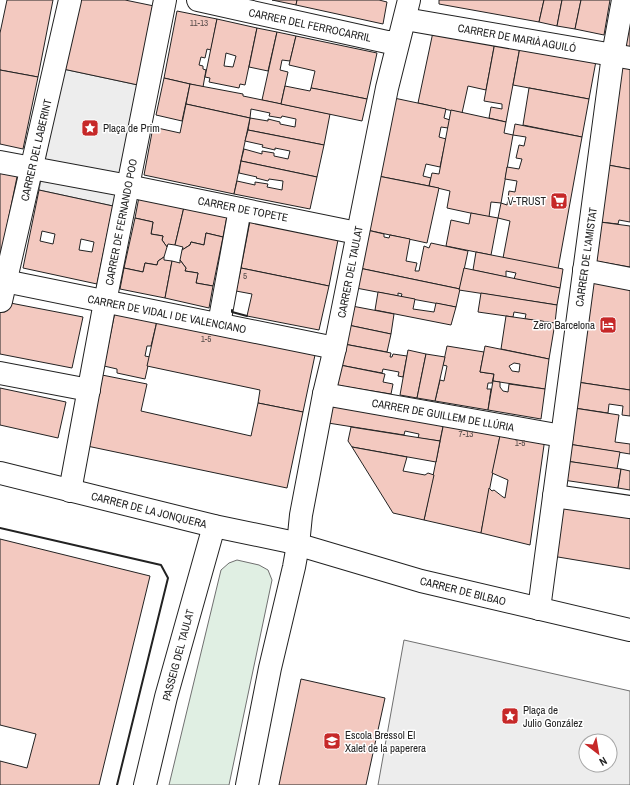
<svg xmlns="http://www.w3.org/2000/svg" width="630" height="785" viewBox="0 0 630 785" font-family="'Archivo Narrow',sans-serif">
	<rect width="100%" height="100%" fill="#fff"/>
	<!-- green -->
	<path fill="#e0efe3" stroke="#6f6f6f" d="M 237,560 L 259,565 L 268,570 L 272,580 L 229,785 L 169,785 L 221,570 L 229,563 Z"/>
	<!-- parking -->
	<g fill="#ededed" stroke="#6f6f6f" fill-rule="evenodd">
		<path d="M 63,69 L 138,85 L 113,206 L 39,190 Z"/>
		<path d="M 404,640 L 630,691 L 630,785 L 378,785 ZM 586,741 L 610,741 L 610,765 L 586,765 Z"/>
	</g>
	<!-- building -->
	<g fill="#f3c9c0" stroke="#222" fill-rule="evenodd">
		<path d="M 7,0 L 53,0 L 38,77 L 0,70 L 0,33 Z"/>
		<path d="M 78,0 L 125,0 L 154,6 L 138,85 L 63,69 Z"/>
		<path d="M 272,0 L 297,0 L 296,5 Z"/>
		<path d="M 297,0 L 379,0 L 387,2 L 383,24 L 296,5 Z"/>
		<path d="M 439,0 L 544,0 L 539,22 L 439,4 Z"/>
		<path d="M 544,0 L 562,0 L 557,26 L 539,22 Z"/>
		<path d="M 562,0 L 581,0 L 575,29 L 557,26 Z"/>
		<path d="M 581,0 L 610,0 L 604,35 L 575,29 Z"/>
		<path d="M 177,11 L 217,19 L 211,50 L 207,49 L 205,58 L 201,57 L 199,65 L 203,66 L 203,69 L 206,70 L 203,87 L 164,78 Z"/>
		<path d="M 630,13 L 630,48 L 624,47 Z"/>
		<path d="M 217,19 L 257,28 L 245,85 L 240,84 L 239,88 L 209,82 L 210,78 L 205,77 ZM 226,53 L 236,56 L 233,67 L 224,66 Z"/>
		<path d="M 257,28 L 277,32 L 268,71 L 249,67 Z"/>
		<path d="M 277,32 L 296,36 L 290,61 L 282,60 L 280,70 L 288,72 L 281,104 L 262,100 Z"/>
		<path d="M 433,32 L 495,42 L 486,90 L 468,86 L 462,113 L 418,103 Z"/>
		<path d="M 296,36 L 377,53 L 367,99 L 311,88 L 315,71 L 289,65 Z"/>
		<path d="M 495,42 L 520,47 L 506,122 L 489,118 L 491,107 L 502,109 L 502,104 L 484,101 Z"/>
		<path d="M 520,47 L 596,61 L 589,99 L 513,85 Z"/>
		<path d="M 622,65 L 630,67 L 630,169 L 608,165 Z"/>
		<path d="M 0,70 L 38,77 L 23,149 L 0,144 Z"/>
		<path d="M 164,78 L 190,84 L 182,121 L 156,115 Z"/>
		<path d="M 190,84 L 243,94 L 243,96 L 330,114 L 324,145 L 248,130 L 250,118 L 186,104 ZM 251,109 L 270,113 L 269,116 L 281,118 L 282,116 L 296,119 L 295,127 L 280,124 L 280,122 L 268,119 L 268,121 L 250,118 Z"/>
		<path d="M 285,86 L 310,91 L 311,88 L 317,89 L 367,99 L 362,121 L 281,104 Z"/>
		<path d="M 529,88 L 589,99 L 582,137 L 523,125 Z"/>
		<path d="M 394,98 L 446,109 L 444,118 L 450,120 L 448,128 L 441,127 L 439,137 L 446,139 L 440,167 L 426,164 L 423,176 L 431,178 L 429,186 L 378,176 Z"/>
		<path d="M 186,104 L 250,118 L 234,194 L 144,175 L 153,127 L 180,133 Z"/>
		<path d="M 451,110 L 506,122 L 504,133 L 513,135 L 501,203 L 491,202 L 489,217 L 447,208 L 450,191 L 429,186 L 432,173 L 439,174 Z"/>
		<path d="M 515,124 L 582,137 L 558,269 L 503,258 L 510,221 L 498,218 L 501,203 L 507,205 L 509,191 L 515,192 L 517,181 L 505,179 L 507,167 L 519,169 L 522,159 L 516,158 L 519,145 L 524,146 L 526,137 L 513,135 Z"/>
		<path d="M 248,130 L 324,145 L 317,177 L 241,161 L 244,149 L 262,154 L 262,151 L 274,153 L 274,156 L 288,159 L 290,151 L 275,148 L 275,150 L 262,147 L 263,145 L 245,141 Z"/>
		<path d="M 241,161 L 317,177 L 310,209 L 234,194 L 237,181 L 255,185 L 255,182 L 268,184 L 267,187 L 282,190 L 283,181 L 269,179 L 268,181 L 256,178 L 257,177 L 239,173 Z"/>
		<path d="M 608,165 L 630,169 L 630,222 L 619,220 L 618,224 L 600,222 Z"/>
		<path d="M 0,168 L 18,172 L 0,260 Z"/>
		<path d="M 378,176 L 439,188 L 427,243 L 367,230 Z"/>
		<path d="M 39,190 L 113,206 L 97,284 L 23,268 ZM 42,231 L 55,234 L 53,244 L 40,241 ZM 81,239 L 94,242 L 92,252 L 79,250 Z"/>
		<path d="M 139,197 L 184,207 L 175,245 L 168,244 L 167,247 L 162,240 L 163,236 L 151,234 L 153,222 L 135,218 Z"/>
		<path d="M 184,207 L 227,216 L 223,237 L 206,233 L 204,245 L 191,242 L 190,245 L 182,250 L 183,247 L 175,245 Z"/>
		<path d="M 471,213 L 498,218 L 491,255 L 446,246 L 451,220 L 469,224 Z"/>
		<path d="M 135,218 L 153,222 L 151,234 L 163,236 L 162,240 L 167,247 L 164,257 L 158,261 L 157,265 L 145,263 L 143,272 L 124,268 Z"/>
		<path d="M 250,221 L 338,240 L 329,286 L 241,268 Z"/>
		<path d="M 600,222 L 630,226 L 630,267 L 595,261 Z"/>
		<path d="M 367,230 L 384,234 L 384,237 L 389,238 L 390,235 L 410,239 L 406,261 L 417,263 L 415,271 L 419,271 L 424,246 L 429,248 L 431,243 L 468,251 L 460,289 L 359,268 Z"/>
		<path d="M 206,233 L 223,237 L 213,286 L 196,283 L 198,273 L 185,271 L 186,268 L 180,260 L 182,250 L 190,245 L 191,242 L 204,245 Z"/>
		<path d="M 476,252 L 563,269 L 560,288 L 514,279 L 516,273 L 506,271 L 506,277 L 473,270 Z"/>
		<path d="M 164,257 L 164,260 L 172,261 L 165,298 L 120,289 L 124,268 L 143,272 L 145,263 L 157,265 L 158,261 Z"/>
		<path d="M 180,260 L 186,268 L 185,271 L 198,273 L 196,283 L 213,286 L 209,308 L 165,298 L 172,261 L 180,263 Z"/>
		<path d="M 241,268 L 329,286 L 319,330 L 247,316 L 252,294 L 236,291 Z"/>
		<path d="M 359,268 L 460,289 L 456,307 L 401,297 L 402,294 L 398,293 L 398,296 L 356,288 Z"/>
		<path d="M 464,268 L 560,288 L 557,305 L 459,290 Z"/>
		<path d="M 592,280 L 630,287 L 630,390 L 577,382 Z"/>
		<path d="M 378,292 L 415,299 L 413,309 L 434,312 L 436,303 L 456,307 L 451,325 L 375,310 Z"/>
		<path d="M 481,293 L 557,305 L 555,323 L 525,319 L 526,314 L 514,312 L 513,317 L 478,312 Z"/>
		<path d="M 0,301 L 83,317 L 72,368 L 0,354 Z"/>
		<path d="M 352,306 L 394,314 L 391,334 L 348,325 Z"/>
		<path d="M 115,312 L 157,321 L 151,346 L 147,346 L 145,356 L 150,357 L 145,379 L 117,373 L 117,369 L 104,366 Z"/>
		<path d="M 506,316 L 555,323 L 549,359 L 501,349 Z"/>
		<path d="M 157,321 L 315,355 L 303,412 L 258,403 L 260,390 L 147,366 Z"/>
		<path d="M 348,325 L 391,334 L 387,352 L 344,344 Z"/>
		<path d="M 344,344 L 391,353 L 390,357 L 392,357 L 393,354 L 407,356 L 403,377 L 398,376 L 399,372 L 383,369 L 382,373 L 340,365 Z"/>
		<path d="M 447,346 L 484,352 L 480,372 L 494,374 L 492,383 L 488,383 L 487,389 L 491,389 L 488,410 L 435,401 L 440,380 L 444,381 L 447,366 L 443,365 Z"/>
		<path d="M 485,346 L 549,359 L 545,389 L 493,381 L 494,374 L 480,372 ZM 514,363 L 520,364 L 519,372 L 512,371 L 509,366 Z"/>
		<path d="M 408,350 L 426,354 L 417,398 L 400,395 Z"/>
		<path d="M 426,354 L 445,357 L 435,401 L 417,398 Z"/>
		<path d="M 340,365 L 385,374 L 383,382 L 393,384 L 391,394 L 335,385 Z"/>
		<path d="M 102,375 L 147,384 L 141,411 L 251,436 L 258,403 L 303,412 L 287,488 L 87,446 Z"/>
		<path d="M 493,381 L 500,382 L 500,387 L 503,391 L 508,392 L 509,384 L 545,389 L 541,419 L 488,410 Z"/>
		<path d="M 577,382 L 630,390 L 630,416 L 622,415 L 623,406 L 609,404 L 608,413 L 574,408 Z"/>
		<path d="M 0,388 L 66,402 L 58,438 L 0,425 Z"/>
		<path d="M 332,403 L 444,422 L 440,441 L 418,438 L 419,434 L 405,431 L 404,435 L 328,423 Z"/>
		<path d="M 574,408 L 619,415 L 615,442 L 630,444 L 630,454 L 568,444 Z"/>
		<path d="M 444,422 L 501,431 L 481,533 L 424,520 Z"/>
		<path d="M 351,427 L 440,441 L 436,462 L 352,447 L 348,441 Z"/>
		<path d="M 501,431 L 545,438 L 530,545 L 481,533 L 489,488 L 492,491 L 494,490 L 503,497 L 505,498 L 508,480 L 492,473 Z"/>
		<path d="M 568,444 L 620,452 L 617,469 L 566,461 Z"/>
		<path d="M 352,447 L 407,457 L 403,471 L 425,475 L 428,473 L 434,475 L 424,520 L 393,513 Z"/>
		<path d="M 566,461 L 621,469 L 618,488 L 563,480 Z"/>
		<path d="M 621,469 L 630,471 L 630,490 L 618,488 Z"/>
		<path d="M 560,503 L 630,514 L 630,569 L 552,556 Z"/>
		<path d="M 0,539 L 150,576 L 99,785 L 0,785 L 0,761 L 27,768 L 36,734 L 0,725 Z"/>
		<path d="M 301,679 L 385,698 L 366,785 L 279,785 Z"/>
	</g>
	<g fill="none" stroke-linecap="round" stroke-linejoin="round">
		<!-- street casing -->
		<g stroke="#222" stroke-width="24">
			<g id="street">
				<path d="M 198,0 L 387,42 L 398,42"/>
				<path d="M 405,19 L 630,58"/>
				<path d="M 0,162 L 118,184 L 357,233"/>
				<path d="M 584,270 L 630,279"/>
				<path d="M 0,280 L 335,348"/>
				<path d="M 1,301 L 70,0"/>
				<path d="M 219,324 L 240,209"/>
				<path d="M 0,373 L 89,390"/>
				<path d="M 324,394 L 562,436"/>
				<path d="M 70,491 L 105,302 L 165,0"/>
				<path d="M 554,496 L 630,507"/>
				<path d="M 539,609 L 613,55 L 623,0"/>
			</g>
		</g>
		<!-- secondary casing -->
		<g stroke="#222" stroke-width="24">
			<g id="secondary">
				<path d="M 0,473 L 214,526 L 286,541 L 421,581 L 630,630"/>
				<path d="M 145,785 L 166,697 L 214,526"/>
				<path d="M 247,785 L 270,668 L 294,567 L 298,545 L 301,515 L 324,394 L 335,348 L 387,88 L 409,0"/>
			</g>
		</g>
		<!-- street -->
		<use href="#street" stroke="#fff" stroke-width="22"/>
		<!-- secondary -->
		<use href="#secondary" stroke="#fff" stroke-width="22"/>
		<!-- wall -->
		<g stroke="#222" stroke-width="2">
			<path d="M 232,310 L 232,312 L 247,316"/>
			<path d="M 0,528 L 161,565 L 168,578 L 117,785"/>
		</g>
	</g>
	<!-- icons -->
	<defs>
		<g id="sight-square" transform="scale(0.9)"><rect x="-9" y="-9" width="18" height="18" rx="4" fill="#c62828" stroke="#fff"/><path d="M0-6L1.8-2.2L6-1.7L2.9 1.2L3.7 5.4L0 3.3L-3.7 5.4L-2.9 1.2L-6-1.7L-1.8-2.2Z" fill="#fff"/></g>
		<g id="supermarket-square" transform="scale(0.9)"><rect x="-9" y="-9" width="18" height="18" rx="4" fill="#c62828" stroke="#fff"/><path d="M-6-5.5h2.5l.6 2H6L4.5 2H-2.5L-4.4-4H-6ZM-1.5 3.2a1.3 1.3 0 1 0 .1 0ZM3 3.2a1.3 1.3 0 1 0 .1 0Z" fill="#fff"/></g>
		<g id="hotel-square" transform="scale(0.9)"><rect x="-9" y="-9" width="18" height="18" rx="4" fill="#c62828" stroke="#fff"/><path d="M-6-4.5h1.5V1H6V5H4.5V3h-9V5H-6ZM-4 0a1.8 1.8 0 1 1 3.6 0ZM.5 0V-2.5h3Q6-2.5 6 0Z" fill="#fff"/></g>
		<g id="school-square" transform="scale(0.9)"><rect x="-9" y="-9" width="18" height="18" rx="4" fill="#c62828" stroke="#fff"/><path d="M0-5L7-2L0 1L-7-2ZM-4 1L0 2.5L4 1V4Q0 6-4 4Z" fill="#fff"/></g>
	</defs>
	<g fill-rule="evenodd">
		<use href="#sight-square" x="90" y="128"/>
		<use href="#supermarket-square" x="559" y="201"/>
		<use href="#hotel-square" x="608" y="325"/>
		<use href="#sight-square" x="510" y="716"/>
		<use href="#school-square" x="332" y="741"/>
	</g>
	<g text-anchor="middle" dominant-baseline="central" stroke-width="3" stroke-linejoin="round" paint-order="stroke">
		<!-- number labels -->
		<g font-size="9" fill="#564c4a">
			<text x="199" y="23">11-13</text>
			<text x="245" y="276">5</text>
			<text x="206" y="339">1-5</text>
			<text x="466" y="434">7-13</text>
			<text x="520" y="443">1-5</text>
		</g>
		<!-- street labels -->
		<g font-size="11" fill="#222" stroke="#fff">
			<text transform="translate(310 25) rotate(12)">CARRER DEL FERROCARRIL</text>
			<text transform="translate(517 38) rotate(10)">CARRER DE MARIÀ AGUILÓ</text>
			<text transform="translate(36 150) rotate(-77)">CARRER DEL LABERINT</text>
			<text transform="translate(243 209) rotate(11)">CARRER DE TOPETE</text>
			<text transform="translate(121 222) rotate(-79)">CARRER DE FERNANDO POO</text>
			<text transform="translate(586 257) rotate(-82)">CARRER DE L'AMISTAT</text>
			<text transform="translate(350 272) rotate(-79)">CARRER DEL TAULAT</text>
			<text transform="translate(167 314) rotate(11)">CARRER DE VIDAL I DE VALENCIANO</text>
			<text transform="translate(443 415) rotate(10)">CARRER DE GUILLEM DE LLÚRIA</text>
			<text transform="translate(149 510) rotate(14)">CARRER DE LA JONQUERA</text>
			<text transform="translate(463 591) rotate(14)">CARRER DE BILBAO</text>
			<text transform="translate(178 655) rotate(-75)">PASSEIG DEL TAULAT</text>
		</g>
		<!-- poi labels -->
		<g font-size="11" fill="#222" stroke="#fff" text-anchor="start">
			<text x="103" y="128">Plaça de Prim</text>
			<text x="546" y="201" text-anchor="end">V-TRUST</text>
			<text x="595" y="325" text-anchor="end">Zero Barcelona</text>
			<text x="523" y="710">Plaça de<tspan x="523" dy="13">Julio González</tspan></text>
			<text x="345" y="735">Escola Bressol El<tspan x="345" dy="13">Xalet de la paperera</tspan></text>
		</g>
	</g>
	<!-- north arrow -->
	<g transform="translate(598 753) rotate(149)"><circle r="19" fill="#ffffff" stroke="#a7a7a7"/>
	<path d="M0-3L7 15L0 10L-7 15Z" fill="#c62828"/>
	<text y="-6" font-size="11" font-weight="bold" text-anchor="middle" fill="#222222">N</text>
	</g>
</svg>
